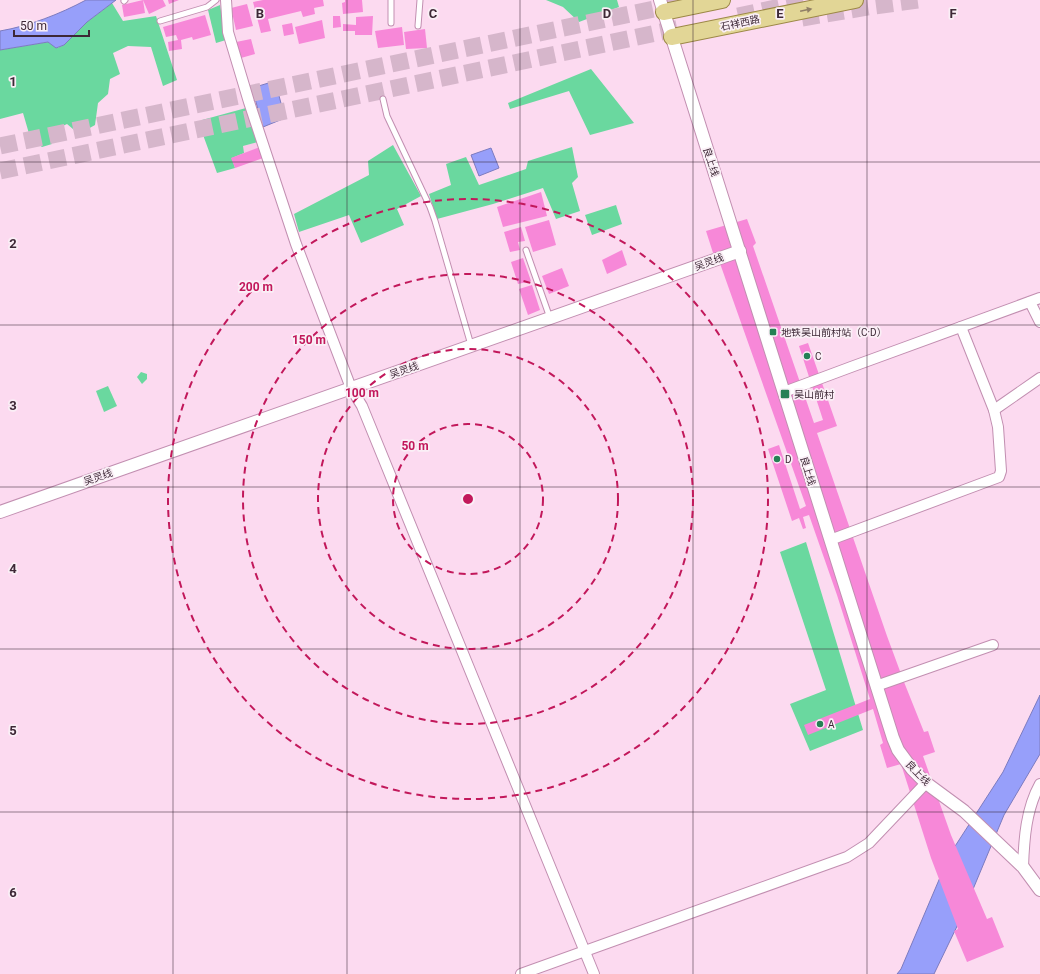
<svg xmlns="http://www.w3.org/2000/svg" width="1040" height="974" viewBox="0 0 1040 974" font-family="Roboto,'Noto Sans SC',sans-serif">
	<rect width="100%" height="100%" fill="#fcdaf0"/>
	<!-- built -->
	<path fill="#fbcaeb" d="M 258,142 L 263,158 L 235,168 L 231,158 L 243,146 Z"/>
	<!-- green -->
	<g fill="#6ad89f">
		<path d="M 541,0 L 617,0 L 619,7 L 579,22 L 563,7 L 546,0 Z"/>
		<path d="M 112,3 L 123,21 L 156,16 L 177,80 L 163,86 L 151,47 L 128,46 L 113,53 L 120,74 L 110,79 L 108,94 L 98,103 L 95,125 L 79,134 L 67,124 L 50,132 L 52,144 L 42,147 L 30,137 L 23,113 L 0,119 L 0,50 L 48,42 L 57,48 L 64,45 L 87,22 Z"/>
		<path d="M 220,5 L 226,40 L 216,43 L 208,10 Z"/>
		<path d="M 591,69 L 634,123 L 590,135 L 569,91 L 510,109 L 508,103 Z"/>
		<path d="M 246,108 L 258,142 L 243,146 L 244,153 L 232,158 L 235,168 L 217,173 L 199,124 L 202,120 Z"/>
		<path d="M 393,145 L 421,196 L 397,209 L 404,225 L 361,243 L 349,215 L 299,232 L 294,214 L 369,175 L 368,161 Z"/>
		<path d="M 572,147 L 578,177 L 572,183 L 580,211 L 556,219 L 543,188 L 493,204 L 437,219 L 429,194 L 451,185 L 446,164 L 466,157 L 479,185 L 526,169 L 528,161 Z"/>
		<path d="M 616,205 L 622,224 L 592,235 L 585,215 Z"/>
		<path d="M 141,372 L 147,374 L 147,379 L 142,384 L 137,377 Z"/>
		<path d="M 108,386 L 117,406 L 104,412 L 96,391 Z"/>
		<path d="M 806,542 L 863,730 L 810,751 L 790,704 L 826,690 L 780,552 Z"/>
	</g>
	<!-- water -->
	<g fill="#979ffa" stroke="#7c7bbf">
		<path d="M 86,0 L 116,0 L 87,22 L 64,45 L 56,48 L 48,42 L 0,50 L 0,31 C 29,26 60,14 86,0 Z"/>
		<path d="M 275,81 L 285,118 L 263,127 L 252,88 Z"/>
		<path d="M 491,148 L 499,168 L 479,176 L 471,155 Z"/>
		<path d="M 1040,695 L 1040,754 L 1004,815 L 961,918 L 934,974 L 897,974 L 901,969 L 950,854 L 1003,772 Z"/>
	</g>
	<!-- building -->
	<g fill="#f788d8">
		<path d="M 143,0 L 163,0 L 166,6 L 149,14 L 143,0 L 145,13 L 124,17 L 122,5 Z"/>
		<path d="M 168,0 L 179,0 L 169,4 Z"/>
		<path d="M 263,0 L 323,0 L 324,6 L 314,8 L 315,14 L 303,17 L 301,11 L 268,19 L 271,31 L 261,33 L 253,2 Z"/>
		<path d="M 345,0 L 362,0 L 363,12 L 343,14 L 342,3 L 345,2 Z"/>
		<path d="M 247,4 L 253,26 L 236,30 L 231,8 Z"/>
		<path d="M 205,15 L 211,35 L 193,40 L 192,37 L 181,40 L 182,49 L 169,51 L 168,42 L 178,40 L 176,35 L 166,37 L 163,27 Z"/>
		<path d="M 333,16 L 340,16 L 341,27 L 333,28 Z"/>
		<path d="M 373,16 L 372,35 L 355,35 L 355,31 L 343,31 L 343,24 L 356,25 L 356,17 Z"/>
		<path d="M 322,20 L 325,38 L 299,44 L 295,27 Z"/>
		<path d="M 292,23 L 294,34 L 284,36 L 282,25 Z"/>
		<path d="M 402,27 L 404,45 L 378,48 L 375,31 Z"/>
		<path d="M 425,29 L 427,48 L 406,49 L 404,32 Z"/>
		<path d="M 251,39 L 255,54 L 241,58 L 236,42 Z"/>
		<path d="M 260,147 L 263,158 L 235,168 L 231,158 Z"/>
		<path d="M 541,192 L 547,216 L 503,227 L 497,207 Z"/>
		<path d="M 747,219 L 756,243 L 753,246 L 814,423 L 823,420 L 799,346 L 808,343 L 837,426 L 817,433 L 887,636 L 904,682 L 924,732 L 928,731 L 935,752 L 923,756 L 951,835 L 987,919 L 992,917 L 1004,947 L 967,962 L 954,931 L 958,929 L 931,858 L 901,764 L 887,768 L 880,745 L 883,743 L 873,709 L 808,735 L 804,725 L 870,699 L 837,595 L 809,515 L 803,517 L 806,528 L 803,529 L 799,518 L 792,521 L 768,449 L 779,445 L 800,509 L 806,506 L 717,255 L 714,256 L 706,231 Z"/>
		<path d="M 549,220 L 556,245 L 533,252 L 525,227 Z"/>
		<path d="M 521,227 L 525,241 L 518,242 L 520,250 L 510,252 L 504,232 Z"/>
		<path d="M 622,250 L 627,265 L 607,274 L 602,260 Z"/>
		<path d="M 523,258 L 531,281 L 518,284 L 511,262 Z"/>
		<path d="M 562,268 L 569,286 L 549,294 L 542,276 Z"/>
		<path d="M 532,285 L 540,310 L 528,315 L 519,289 Z"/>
	</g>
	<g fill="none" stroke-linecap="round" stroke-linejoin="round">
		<!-- trunk-tunnel -->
		<g stroke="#d6b6cb" stroke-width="17" stroke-dasharray="17 8" stroke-linecap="butt">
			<path d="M 738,16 L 813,0"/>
			<path d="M 802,18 L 874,6 L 919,0"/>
			<path d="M 0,146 L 678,4"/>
			<path d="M 0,171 L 685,27"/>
		</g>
		<!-- service casing -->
		<g stroke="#c28fb1" stroke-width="7">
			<g id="service">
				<path d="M 124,1 L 125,0"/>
				<path d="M 160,21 L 207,7 L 216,0"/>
				<path d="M 391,23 L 391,0"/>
				<path d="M 418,26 L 420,0"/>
				<path d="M 383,99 L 387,116 L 430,207 L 435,221 L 471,345"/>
				<path d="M 526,250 L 550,318"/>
			</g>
		</g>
		<!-- minor casing -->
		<g stroke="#c28fb1" stroke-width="12">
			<g id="minor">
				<path d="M 226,0 L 228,32 L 249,102 L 296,244 L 351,388 L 362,406 L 594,974"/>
				<path d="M 1030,302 L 1040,322"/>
				<path d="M 784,392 L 851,367 L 1040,298"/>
				<path d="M 994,410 L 1040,378"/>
				<path d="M 830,540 L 999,477 L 1001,471 L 998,427 L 994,410 L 961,327"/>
				<path d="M 876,686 L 993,645"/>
				<path d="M 1023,867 C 1024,839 1026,809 1040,784"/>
				<path d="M 521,974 L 847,857 L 869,843 L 926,783"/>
			</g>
		</g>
		<!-- tertiary casing -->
		<g stroke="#c28fb1" stroke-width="14">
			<g id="tertiary">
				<path d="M 660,0 L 893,738 L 898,750 L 912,769 L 926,783 L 964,811 L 1023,867 L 1040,890"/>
				<path d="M 0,512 L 740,251"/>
			</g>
		</g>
		<!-- primary casing -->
		<g stroke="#9c8847" stroke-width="18">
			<g id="primary">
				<path d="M 664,12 L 722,0"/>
				<path d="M 672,37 L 855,0"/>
			</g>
		</g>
		<!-- service -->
		<use href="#service" stroke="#fff" stroke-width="5"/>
		<!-- minor -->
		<use href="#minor" stroke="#fff" stroke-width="10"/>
		<!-- tertiary -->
		<use href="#tertiary" stroke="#fff" stroke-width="12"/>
		<!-- primary -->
		<use href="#primary" stroke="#e2d696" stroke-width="16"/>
	</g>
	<!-- one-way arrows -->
	<defs><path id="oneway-solid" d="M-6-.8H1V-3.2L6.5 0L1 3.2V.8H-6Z"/></defs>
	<use fill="#907f66" href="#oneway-solid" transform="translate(806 10) rotate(-12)"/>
	<!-- grid -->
	<path fill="none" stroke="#3d2836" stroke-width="1" stroke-opacity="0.55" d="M 173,0 L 173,974M 347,0 L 347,974M 520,0 L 520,974M 693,0 L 693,974M 867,0 L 867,974M 0,162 L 1040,162M 0,325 L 1040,325M 0,487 L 1040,487M 0,649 L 1040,649M 0,812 L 1040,812"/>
	<!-- distance rings -->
	<g fill="none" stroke="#c2185b" stroke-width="2" stroke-dasharray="7 5">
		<circle cx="468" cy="499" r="75"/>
		<circle cx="468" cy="499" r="150"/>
		<circle cx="468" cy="499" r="225"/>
		<circle cx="468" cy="499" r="300"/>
	</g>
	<!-- markers -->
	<g fill="#258055" stroke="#faeff6" stroke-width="1.5">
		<rect x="769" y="328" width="8" height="8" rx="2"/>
		<circle cx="807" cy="356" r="4"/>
		<rect x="780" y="389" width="10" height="10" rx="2"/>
		<circle cx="777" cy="459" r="4"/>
		<circle cx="820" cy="724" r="4"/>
	</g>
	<g text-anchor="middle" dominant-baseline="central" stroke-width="3.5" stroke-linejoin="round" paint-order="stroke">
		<!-- street labels -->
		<g font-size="10" fill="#3d2836" stroke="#faeff6">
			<text transform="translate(740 23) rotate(-12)">石祥西路</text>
			<text transform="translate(711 162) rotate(72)">良上线</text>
			<text transform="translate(709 262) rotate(-20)">吴灵线</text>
			<text transform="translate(404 370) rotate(-19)">吴灵线</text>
			<text transform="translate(808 471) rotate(73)">良上线</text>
			<text transform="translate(98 477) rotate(-19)">吴灵线</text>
			<text transform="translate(918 773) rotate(45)">良上线</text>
		</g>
		<!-- poi labels -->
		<g font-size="10" fill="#3d2836" stroke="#faeff6" text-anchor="start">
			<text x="781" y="332">地铁吴山前村站（C·D）</text>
			<text x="815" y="356">C</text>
			<text x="794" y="394">吴山前村</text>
			<text x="785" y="459">D</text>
			<text x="828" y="724">A</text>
		</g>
	</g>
	<g font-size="13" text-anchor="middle" font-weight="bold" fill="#3d2836" stroke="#faeff6" stroke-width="3.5" stroke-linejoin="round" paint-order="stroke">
		<text x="260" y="18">B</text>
		<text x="433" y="18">C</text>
		<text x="607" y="18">D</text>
		<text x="780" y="18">E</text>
		<text x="953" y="18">F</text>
		<text x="13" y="86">1</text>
		<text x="13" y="248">2</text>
		<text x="13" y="410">3</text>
		<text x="13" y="573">4</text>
		<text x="13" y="735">5</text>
		<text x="13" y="897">6</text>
	</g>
	<circle cx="468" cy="499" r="6" fill="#c2185b" stroke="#faeff6" stroke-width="2"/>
	<g font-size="12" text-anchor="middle" font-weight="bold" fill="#c2185b" stroke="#faeff6" stroke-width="3.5" stroke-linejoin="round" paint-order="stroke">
		<text x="256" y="291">200 m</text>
		<text x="309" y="344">150 m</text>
		<text x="362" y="397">100 m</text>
		<text x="415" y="450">50 m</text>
	</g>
	<!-- scale -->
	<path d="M14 30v6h75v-6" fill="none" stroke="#3d2836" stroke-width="2"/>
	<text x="20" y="30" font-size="12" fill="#3d2836" stroke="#faeff6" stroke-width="3" paint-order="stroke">50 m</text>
</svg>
